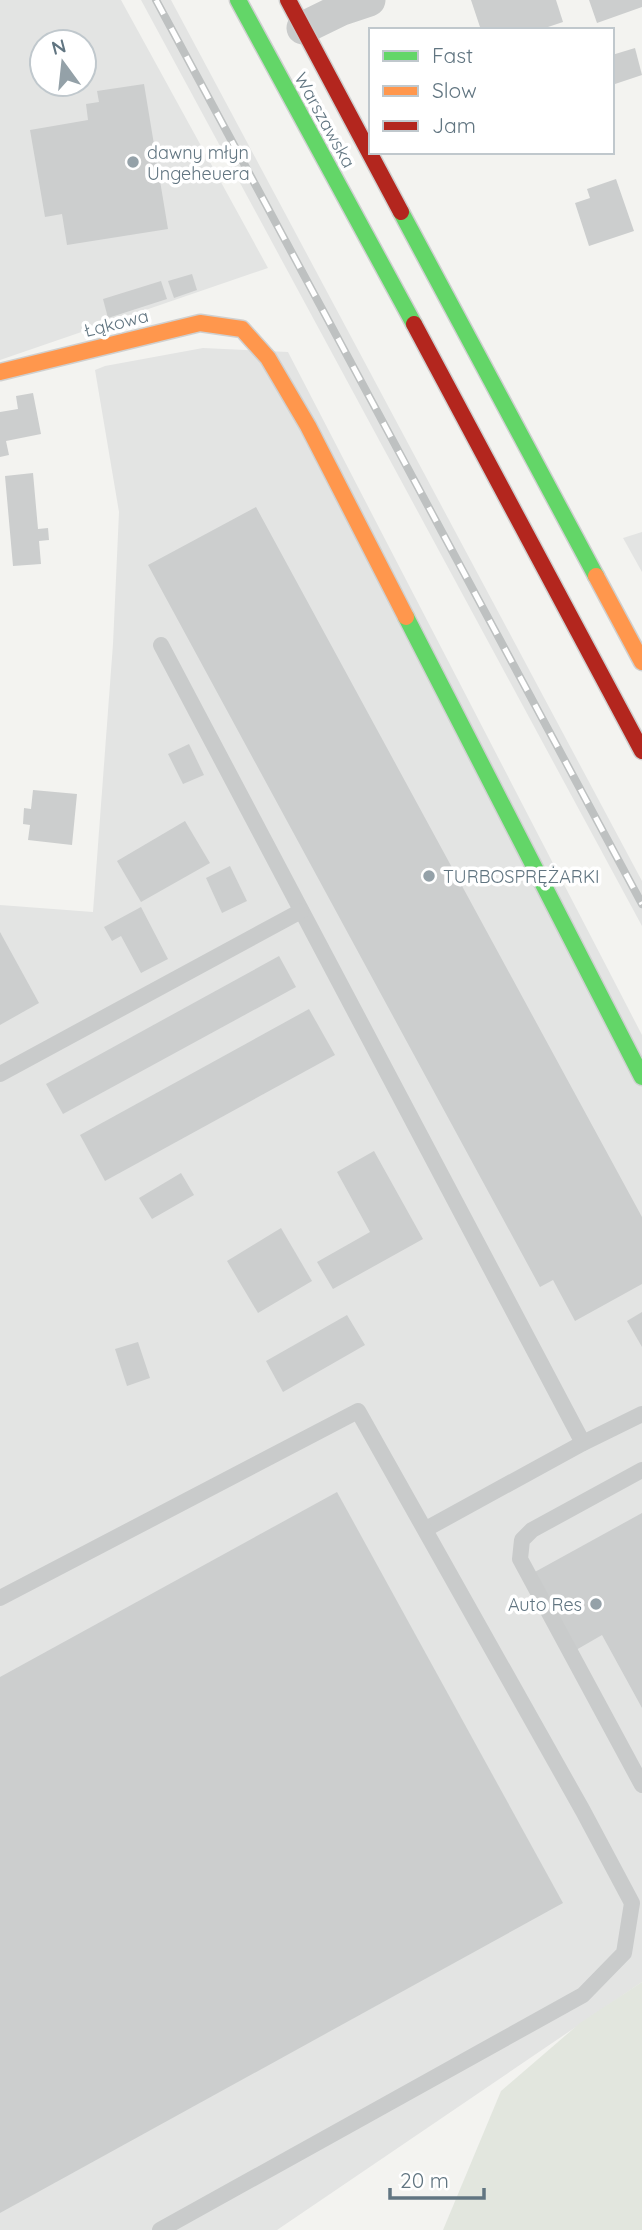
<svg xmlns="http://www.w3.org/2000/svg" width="642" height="2230" viewBox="0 0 642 2230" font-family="Quicksand,sans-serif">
	<rect width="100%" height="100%" fill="#f3f3f0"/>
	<!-- built -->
	<g fill="#e3e4e3" fill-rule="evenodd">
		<path d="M 0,0 L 121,0 L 268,268 L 0,360 ZM 42,42 L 84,42 L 84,84 L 42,84 Z"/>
		<path d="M 141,0 L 171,0 L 642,881 L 642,926 Z"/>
		<path d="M 203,348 L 288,352 L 642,1035 L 642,1982 L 277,2230 L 0,2230 L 0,905 L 93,912 L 113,644 L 119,512 L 95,370 L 105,366 Z"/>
		<path d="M 642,532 L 642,572 L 623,538 Z"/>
	</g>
	<!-- green -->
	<path fill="#e2e6de" d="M 642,1982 L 642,2230 L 443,2230 L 501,2091 L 580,2023 Z"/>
	<!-- building -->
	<g fill="#cccece">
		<path d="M 471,0 L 556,0 L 563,22 L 539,30 L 481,30 Z"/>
		<path d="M 589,0 L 642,0 L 642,7 L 597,23 Z"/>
		<path d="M 635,48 L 642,75 L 612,85 L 612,55 Z"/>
		<path d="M 144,84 L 168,229 L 67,245 L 62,214 L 45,217 L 30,130 L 88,120 L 86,104 L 99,102 L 97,91 Z"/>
		<path d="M 616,179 L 634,231 L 589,246 L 575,203 L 590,198 L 587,189 Z"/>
		<path d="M 192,274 L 197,290 L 174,298 L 168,281 Z"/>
		<path d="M 161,281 L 167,299 L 108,318 L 103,299 Z"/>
		<path d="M 33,393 L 41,434 L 6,441 L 9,455 L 0,457 L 0,412 L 18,409 L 16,396 Z"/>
		<path d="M 33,473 L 38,529 L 48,528 L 49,540 L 39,541 L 41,564 L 13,566 L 5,476 Z"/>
		<path d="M 256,507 L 642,1217 L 642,1284 L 575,1321 L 553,1280 L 540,1287 L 148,565 Z"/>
		<path d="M 189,744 L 204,775 L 183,784 L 168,754 Z"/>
		<path d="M 33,790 L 77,794 L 72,845 L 28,840 L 30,825 L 23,824 L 24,808 L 31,809 Z"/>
		<path d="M 185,821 L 210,863 L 141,902 L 117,861 Z"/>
		<path d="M 230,866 L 247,901 L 222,913 L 206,878 Z"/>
		<path d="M 141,907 L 168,959 L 141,973 L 121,936 L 112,941 L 104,927 Z"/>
		<path d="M 0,932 L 39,1003 L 0,1025 Z"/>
		<path d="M 279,956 L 296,987 L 63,1114 L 46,1084 Z"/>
		<path d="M 309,1009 L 335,1055 L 105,1181 L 80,1135 Z"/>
		<path d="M 374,1151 L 423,1239 L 333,1289 L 317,1262 L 370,1232 L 337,1172 Z"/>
		<path d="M 181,1173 L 194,1195 L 152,1219 L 139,1198 Z"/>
		<path d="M 281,1228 L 312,1281 L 258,1313 L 227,1261 Z"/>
		<path d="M 642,1312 L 642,1347 L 627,1321 Z"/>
		<path d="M 347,1315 L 365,1345 L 283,1392 L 266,1361 Z"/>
		<path d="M 138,1342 L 150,1378 L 127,1386 L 115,1349 Z"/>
		<path d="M 337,1492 L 563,1903 L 0,2213 L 0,1677 Z"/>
		<path d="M 642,1513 L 642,1708 L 602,1635 L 576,1650 L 533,1573 Z"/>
	</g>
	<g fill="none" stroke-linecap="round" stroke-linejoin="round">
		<!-- fast casing -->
		<g stroke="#cfd0d0" stroke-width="19">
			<g id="fast">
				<path d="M 238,0 L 414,324"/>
				<path d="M 401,212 L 596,576"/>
				<path d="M 406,617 L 642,1077"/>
			</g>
		</g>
		<!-- slow casing -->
		<g stroke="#cfd0d0" stroke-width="19">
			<g id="slow">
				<path d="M 0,372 L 200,323 L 242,329 L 268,358 L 308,426 L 406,617"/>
				<path d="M 596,576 L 642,662"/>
			</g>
		</g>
		<!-- jam casing -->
		<g stroke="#cfd0d0" stroke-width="19">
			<g id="jam">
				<path d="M 288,0 L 401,212"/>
				<path d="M 414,324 L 642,751"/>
			</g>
		</g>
		<!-- lane -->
		<g stroke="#c9cbcb" stroke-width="16">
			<path d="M 161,645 L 583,1443"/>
			<path d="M 0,1074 L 301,911"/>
			<path d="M 642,1470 L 532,1530 L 522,1540 L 520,1559 L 642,1785"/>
			<path d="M 426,1529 L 583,1443 L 642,1414"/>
			<path d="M 0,1598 L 358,1411 L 583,1811 L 632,1903 L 624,1953 L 583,1995 L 160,2230"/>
		</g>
		<!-- street -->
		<path stroke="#c9cbcb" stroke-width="33" d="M 303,28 L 342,9 L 369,0"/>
		<!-- fast -->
		<use href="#fast" stroke="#63d668" stroke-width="16"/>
		<!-- slow -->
		<use href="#slow" stroke="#ff974d" stroke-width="16"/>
		<!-- jam -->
		<use href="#jam" stroke="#b3261e" stroke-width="16"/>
		<!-- rail casing -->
		<g stroke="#bec1c1" stroke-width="8">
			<path id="rail" d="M 156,0 L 642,904"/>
		</g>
		<!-- rail -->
		<use href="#rail" stroke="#fff" stroke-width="5" stroke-dasharray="16" stroke-linecap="butt"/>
	</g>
	<!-- markers -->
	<g fill="#94a1a8" stroke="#fff" stroke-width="2.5">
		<circle cx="133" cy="162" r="7"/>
		<circle cx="429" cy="876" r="7"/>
		<circle cx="596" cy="1604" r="7"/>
	</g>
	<g text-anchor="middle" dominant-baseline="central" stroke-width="7" stroke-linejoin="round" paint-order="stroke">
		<!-- street labels -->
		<g font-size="18" fill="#617581" stroke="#fff">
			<text transform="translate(325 120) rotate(61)">Warszawska</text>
			<text transform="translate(116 323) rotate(-14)">Łąkowa</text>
		</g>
		<!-- poi labels -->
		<g font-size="18" fill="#617581" stroke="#fff" text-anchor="start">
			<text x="147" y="152">dawny młyn<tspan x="147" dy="21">Ungeheuera</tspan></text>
			<text x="443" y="876">TURBOSPRĘŻARKI</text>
			<text x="582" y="1604" text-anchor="end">Auto Res</text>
		</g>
	</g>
	<!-- legend -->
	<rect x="369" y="28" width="245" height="126" fill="#ffffff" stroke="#c0c8cd" stroke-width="2"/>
	<rect x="383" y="51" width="35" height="10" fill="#63d668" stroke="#c0c8cd" stroke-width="2"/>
	<text x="432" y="63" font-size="21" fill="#617581">Fast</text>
	<rect x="383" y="86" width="35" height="10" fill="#ff974d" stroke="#c0c8cd" stroke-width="2"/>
	<text x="432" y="98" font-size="21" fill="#617581">Slow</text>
	<rect x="383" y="121" width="35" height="10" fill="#b3261e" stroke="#c0c8cd" stroke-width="2"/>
	<text x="432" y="133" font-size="21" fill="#617581">Jam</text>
	<!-- north arrow -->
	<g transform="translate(63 63) rotate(345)"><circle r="33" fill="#ffffff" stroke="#c0c8cd" stroke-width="2"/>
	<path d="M0-5L12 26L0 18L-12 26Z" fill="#94a1a8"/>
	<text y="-10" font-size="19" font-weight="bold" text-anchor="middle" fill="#617581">N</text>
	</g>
	<!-- scale -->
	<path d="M390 2188v10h94v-10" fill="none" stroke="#617581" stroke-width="3.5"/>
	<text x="400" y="2188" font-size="21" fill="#617581" stroke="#ffffff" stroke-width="5" paint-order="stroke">20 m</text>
</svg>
